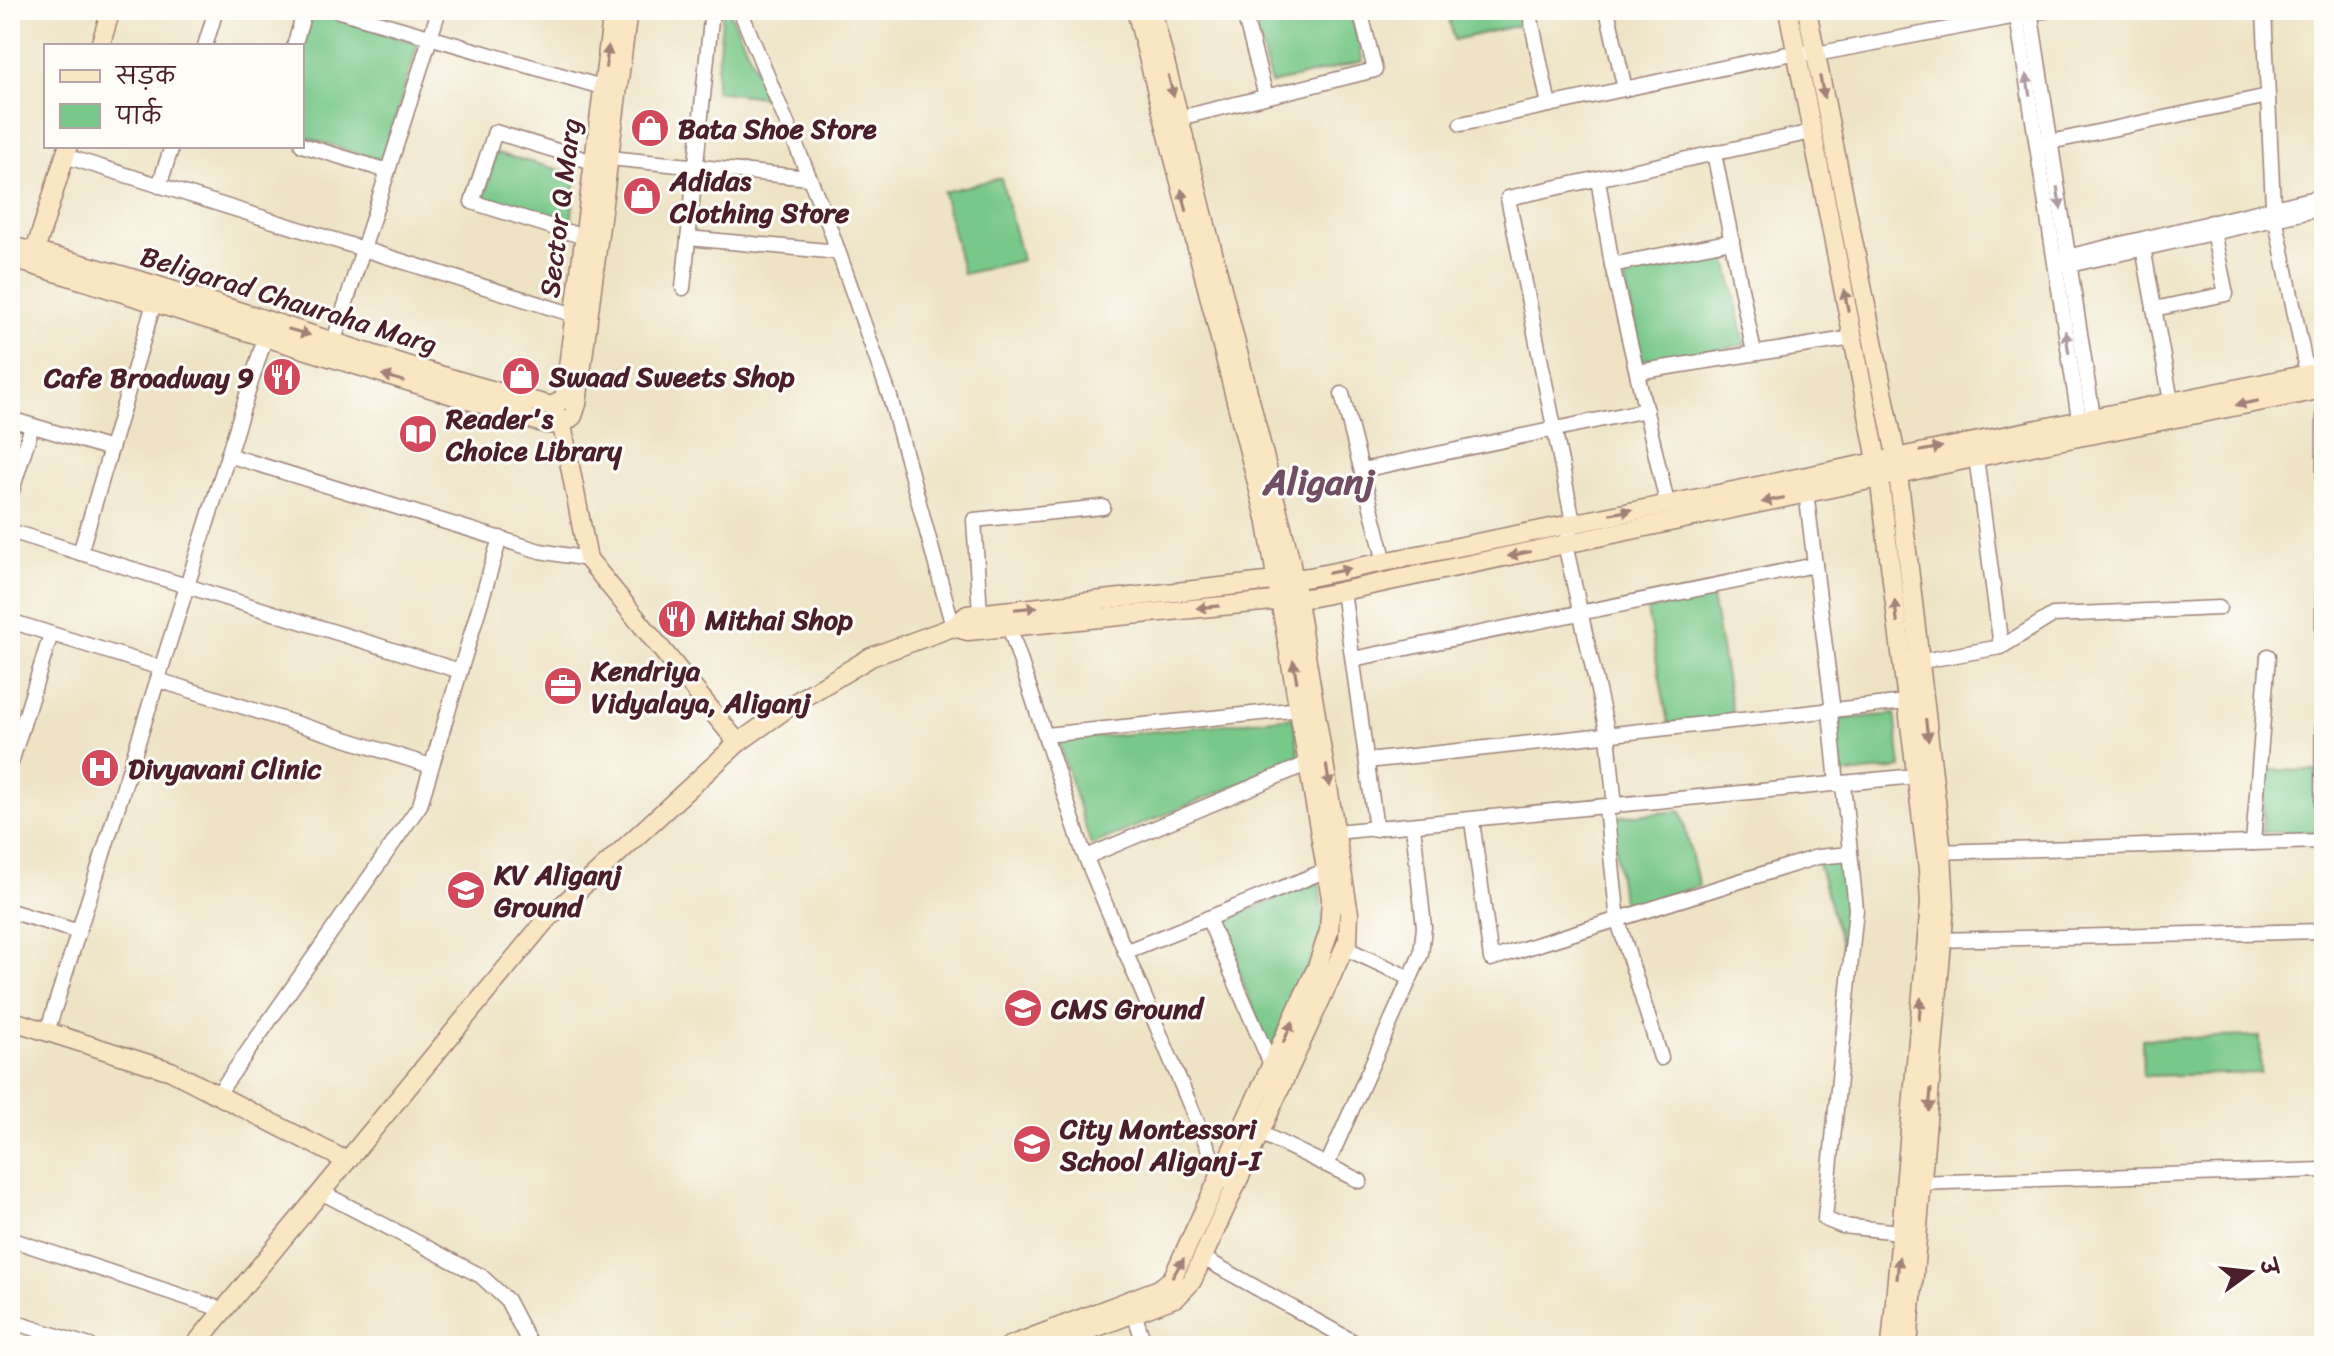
<svg xmlns="http://www.w3.org/2000/svg" width="2334" height="1356" viewBox="0 0 2334 1356" font-family="Sriracha,'Playpen Sans Deva',sans-serif">
	<rect width="100%" height="100%" fill="#fdfcf7"/>
	<filter id="ink" filterUnits="userSpaceOnUse"><feTurbulence type="fractalNoise" baseFrequency=".0125" numOctaves="2"/><feDisplacementMap in="SourceGraphic" scale="16" xChannelSelector="R" yChannelSelector="G"/><feConvolveMatrix kernelMatrix="1 2 1 2 8 2 1 2 1" color-interpolation-filters="sRGB"/></filter>
	<filter id="wash" filterUnits="userSpaceOnUse"><feTurbulence type="fractalNoise" baseFrequency=".006" numOctaves="4" result="noise"/><feDisplacementMap in="SourceGraphic" scale="32" xChannelSelector="R" yChannelSelector="G"/><feGaussianBlur stdDeviation="1.8" result="paint"/><feColorMatrix in="noise" values="0 0 0 0 0 0 0 0 0 0 0 0 0 0 0 0 0 1.4 0 .05"/><feComposite in="paint" operator="in"/></filter>
	<g filter="url(#wash)">
		<rect width="100%" height="100%" fill="#eee3c5"/>
		<!-- green -->
		<g fill="#78c889" stroke="#61745a" stroke-width="2">
			<path d="M 723,10 L 729,10 L 769,98 L 715,91 Z"/>
			<path d="M 1252,10 L 1350,10 L 1363,61 L 1271,84 Z"/>
			<path d="M 1447,10 L 1520,10 L 1524,24 L 1454,40 Z"/>
			<path d="M 313,11 L 418,44 L 382,161 L 302,136 L 302,47 Z"/>
			<path d="M 496,153 L 576,174 L 571,226 L 483,203 Z"/>
			<path d="M 1001,178 L 1022,260 L 963,274 L 943,192 Z"/>
			<path d="M 1725,250 L 1745,345 L 1642,360 L 1623,271 Z"/>
			<path d="M 1712,598 L 1733,717 L 1668,723 L 1647,610 Z"/>
			<path d="M 1895,714 L 1901,768 L 1838,775 L 1833,720 Z"/>
			<path d="M 1293,717 L 1300,759 L 1091,845 L 1058,741 Z"/>
			<path d="M 2266,770 L 2317,771 L 2317,832 L 2262,832 Z"/>
			<path d="M 1681,811 L 1699,886 L 1623,909 L 1612,817 Z"/>
			<path d="M 1845,861 L 1849,901 L 1843,951 L 1818,863 Z"/>
			<path d="M 1319,882 L 1324,927 L 1270,1051 L 1219,922 Z"/>
			<path d="M 2260,1036 L 2261,1073 L 2143,1076 L 2142,1039 Z"/>
		</g>
	</g>
	<g filter="url(#ink)">
		<g fill="none" stroke-linecap="round" stroke-linejoin="round">
			<!-- street casing -->
			<g stroke="#9c8178" stroke-width="17">
				<g id="street">
					<path d="M 336,10 L 612,90"/>
					<path d="M 595,10 L 619,16"/>
					<path d="M 740,10 L 827,220 L 890,397 L 953,627"/>
					<path d="M 1243,10 L 1266,96"/>
					<path d="M 1529,10 L 1549,105"/>
					<path d="M 1607,10 L 1625,89"/>
					<path d="M 2016,10 L 2079,419"/>
					<path d="M 2030,10 L 2093,417"/>
					<path d="M 2264,10 L 2273,206 L 2307,374"/>
					<path d="M 205,46 L 216,10"/>
					<path d="M 294,46 L 305,10"/>
					<path d="M 1179,118 L 1375,70 L 1360,10"/>
					<path d="M 1461,124 L 1797,52 L 1816,54 L 2049,10"/>
					<path d="M 2041,144 L 2268,96"/>
					<path d="M 302,145 L 388,171"/>
					<path d="M 1714,153 L 1754,353"/>
					<path d="M 65,156 L 584,318"/>
					<path d="M 599,157 L 809,178"/>
					<path d="M 1598,179 L 1612,265 L 1667,503"/>
					<path d="M 159,186 L 172,146"/>
					<path d="M 584,237 L 472,202 L 495,132 L 603,165"/>
					<path d="M 688,238 L 838,252"/>
					<path d="M 2142,242 L 2171,401"/>
					<path d="M 2062,258 L 2324,196"/>
					<path d="M 2060,264 L 2069,265 L 2324,208"/>
					<path d="M 1612,265 L 1732,241"/>
					<path d="M 683,288 L 712,10"/>
					<path d="M 2154,309 L 2226,294 L 2211,222"/>
					<path d="M 331,350 L 439,10"/>
					<path d="M 1637,372 L 1853,338"/>
					<path d="M 1342,394 L 1385,562"/>
					<path d="M 10,419 L 111,449"/>
					<path d="M 1975,449 L 2001,647"/>
					<path d="M 228,455 L 540,551 L 588,559"/>
					<path d="M 1362,470 L 1646,410"/>
					<path d="M 1805,483 L 1833,712"/>
					<path d="M 10,497 L 32,426"/>
					<path d="M 10,531 L 460,671"/>
					<path d="M 80,553 L 157,293"/>
					<path d="M 1343,591 L 1376,829"/>
					<path d="M 980,613 L 974,520 L 1103,507"/>
					<path d="M 10,621 L 161,668"/>
					<path d="M 1009,626 L 1083,851 L 1222,1181"/>
					<path d="M 1353,659 L 1815,565"/>
					<path d="M 1911,663 L 2001,647 L 2053,615 L 2219,608"/>
					<path d="M 158,680 L 431,766"/>
					<path d="M 1830,712 L 1837,784"/>
					<path d="M 1045,735 L 1301,709"/>
					<path d="M 1367,761 L 1915,701"/>
					<path d="M 10,766 L 51,634"/>
					<path d="M 1843,784 L 1856,909 L 1825,1219 L 1842,1226 L 1901,1232"/>
					<path d="M 1615,807 L 1608,735 L 1565,544 L 1573,522 L 1508,198 L 1812,132"/>
					<path d="M 1606,808 L 1618,921 L 1661,1058"/>
					<path d="M 1472,821 L 1491,959 L 1817,857 L 1850,854"/>
					<path d="M 1325,833 L 1926,775"/>
					<path d="M 2322,841 L 2324,406"/>
					<path d="M 2253,843 L 2268,656"/>
					<path d="M 1933,852 L 2324,841"/>
					<path d="M 1086,857 L 1309,763"/>
					<path d="M 10,911 L 79,932"/>
					<path d="M 1208,918 L 1272,1067"/>
					<path d="M 1935,940 L 2324,931"/>
					<path d="M 1345,948 L 1410,978"/>
					<path d="M 1125,952 L 1327,870"/>
					<path d="M 47,1032 L 268,328"/>
					<path d="M 218,1094 L 420,805 L 500,538"/>
					<path d="M 1252,1129 L 1360,1181"/>
					<path d="M 1327,1165 L 1421,954 L 1424,927 L 1413,826"/>
					<path d="M 1914,1183 L 2324,1170"/>
					<path d="M 321,1192 L 481,1276 L 507,1300 L 531,1346"/>
					<path d="M 10,1239 L 224,1310"/>
					<path d="M 1203,1258 L 1361,1346"/>
					<path d="M 1131,1304 L 1145,1346"/>
					<path d="M 10,1321 L 90,1346"/>
				</g>
			</g>
			<!-- secondary casing -->
			<g stroke="#9c8178" stroke-width="21">
				<g id="secondary">
					<path d="M 1788,10 L 1877,460 L 1928,869 L 1930,903 L 1891,1346"/>
					<path d="M 1807,10 L 1896,456 L 1942,852 L 1945,906 L 1908,1346"/>
					<path d="M 100,46 L 111,10"/>
					<path d="M 10,246 C 193,288 369,361 552,406"/>
					<path d="M 10,258 L 546,424 L 562,425 L 573,416 L 577,404 L 628,10"/>
					<path d="M 32,261 L 68,146"/>
					<path d="M 552,406 L 564,399 L 613,10"/>
					<path d="M 557,415 L 562,425 L 588,559 L 738,743"/>
					<path d="M 953,627 L 968,631 L 1314,597 L 2002,452 L 2324,389"/>
					<path d="M 10,1020 L 171,1071 L 347,1161"/>
					<path d="M 194,1346 L 546,920 L 738,743 L 796,702 L 871,657 L 953,627 L 967,615 L 1310,577 L 2324,371"/>
					<path d="M 1009,1346 L 1159,1289 L 1172,1279 L 1317,967 L 1329,931 L 1331,898 L 1266,518 L 1136,10"/>
					<path d="M 1047,1346 L 1177,1297 L 1192,1281 L 1348,940 L 1349,913 L 1290,559 L 1152,10"/>
				</g>
			</g>
			<!-- street -->
			<use href="#street" stroke="#fff" stroke-width="14"/>
			<!-- secondary -->
			<use href="#secondary" stroke="#fbe6c4" stroke-width="18"/>
		</g>
		<!-- one-way arrows -->
		<defs><path id="oneway-solid" d="M-6-.8H1V-3.2L6.5 0L1 3.2V.8H-6Z" transform="scale(2)"/></defs>
		<g fill="#a28278">
			<use href="#oneway-solid" transform="translate(607 57) rotate(-83)"/>
			<use href="#oneway-solid" transform="translate(1171 86) rotate(76)"/>
			<use href="#oneway-solid" transform="translate(1822 87) rotate(79)"/>
			<use href="#oneway-solid" transform="translate(1184 200) rotate(-104)"/>
			<use href="#oneway-solid" transform="translate(1846 300) rotate(-101)"/>
			<use href="#oneway-solid" transform="translate(299 332) rotate(16)"/>
			<use href="#oneway-solid" transform="translate(393 378) rotate(-163)"/>
			<use href="#oneway-solid" transform="translate(2247 403) rotate(169)"/>
			<use href="#oneway-solid" transform="translate(1931 449) rotate(-11)"/>
			<use href="#oneway-solid" transform="translate(1773 500) rotate(168)"/>
			<use href="#oneway-solid" transform="translate(1621 512) rotate(-11)"/>
			<use href="#oneway-solid" transform="translate(1519 554) rotate(168)"/>
			<use href="#oneway-solid" transform="translate(1339 571) rotate(-12)"/>
			<use href="#oneway-solid" transform="translate(1208 607) rotate(175)"/>
			<use href="#oneway-solid" transform="translate(1026 608) rotate(-6)"/>
			<use href="#oneway-solid" transform="translate(1896 612) rotate(-97)"/>
			<use href="#oneway-solid" transform="translate(1295 671) rotate(-99)"/>
			<use href="#oneway-solid" transform="translate(1927 730) rotate(83)"/>
			<use href="#oneway-solid" transform="translate(1328 776) rotate(81)"/>
			<use href="#oneway-solid" transform="translate(1920 1009) rotate(-85)"/>
			<use href="#oneway-solid" transform="translate(1288 1032) rotate(-66)"/>
			<use href="#oneway-solid" transform="translate(1930 1100) rotate(95)"/>
			<use href="#oneway-solid" transform="translate(1178 1268) rotate(-59)"/>
			<use href="#oneway-solid" transform="translate(1898 1268) rotate(-85)"/>
		</g>
		<g fill="#ae9aa0">
			<use href="#oneway-solid" transform="translate(2028 85) rotate(-99)"/>
			<use href="#oneway-solid" transform="translate(2059 198) rotate(81)"/>
			<use href="#oneway-solid" transform="translate(2067 342) rotate(-99)"/>
		</g>
	</g>
	<!-- icons -->
	<defs>
		<g id="shop-disc" transform="scale(2)"><circle r="9.5" fill="#d1495b" stroke="#fdfcf7"/><path d="M-5-2.5h2.3a2.7 3.5 0 0 1 5.4 0H5L5.5 6h-11ZM-1.5-2.5h3a1.5 2.3 0 0 0-3 0Z" fill="#fff"/></g>
		<g id="restaurant-disc" transform="scale(2)"><circle r="9.5" fill="#d1495b" stroke="#fdfcf7"/><path d="M-5-6h1v4h1v-4h1v4h1v-4h1v5L-1.5 .5V6h-2V.5L-5-1ZM5-6V6H3V1.5H1.5Q1.5-4 5-6Z" fill="#fff"/></g>
		<g id="library-disc" transform="scale(2)"><circle r="9.5" fill="#d1495b" stroke="#fdfcf7"/><path d="M-6-4Q-3-5.5-.7-3.5V5Q-3 3-6 4ZM6-4Q3-5.5 .7-3.5V5Q3 3 6 4Z" fill="#fff"/></g>
		<g id="office-disc" transform="scale(2)"><circle r="9.5" fill="#d1495b" stroke="#fdfcf7"/><path d="M-6-3h4V-5.5h4V-3h4V5H-6ZM-1-4.5V-3h2v-1.5ZM-6 0V1H6V0Z" fill="#fff"/></g>
		<g id="hospital-disc" transform="scale(2)"><circle r="9.5" fill="#d1495b" stroke="#fdfcf7"/><path d="M-5-5h3v3.5h4V-5h3V5h-3V1.5h-4V5h-3Z" fill="#fff"/></g>
		<g id="school-disc" transform="scale(2)"><circle r="9.5" fill="#d1495b" stroke="#fdfcf7"/><path d="M0-5L7-2L0 1L-7-2ZM-4 1L0 2.5L4 1V4Q0 6-4 4Z" fill="#fff"/></g>
	</defs>
	<g fill-rule="evenodd">
		<use href="#shop-disc" x="650" y="128"/>
		<use href="#shop-disc" x="642" y="196"/>
		<use href="#shop-disc" x="521" y="376"/>
		<use href="#restaurant-disc" x="282" y="377"/>
		<use href="#library-disc" x="418" y="434"/>
		<use href="#restaurant-disc" x="677" y="619"/>
		<use href="#office-disc" x="563" y="686"/>
		<use href="#hospital-disc" x="100" y="768"/>
		<use href="#school-disc" x="466" y="890"/>
		<use href="#school-disc" x="1023" y="1008"/>
		<use href="#school-disc" x="1032" y="1144"/>
	</g>
	<g text-anchor="middle" dominant-baseline="central" stroke-width="6" stroke-linejoin="round" paint-order="stroke">
		<!-- poi labels -->
		<g font-size="28" font-weight="bold" fill="#4a1f2b" stroke="#fdfcf7" text-anchor="start">
			<text x="678" y="128">Bata Shoe Store</text>
			<text x="670" y="180">Adidas<tspan x="670" dy="32">Clothing Store</tspan></text>
			<text x="549" y="376">Swaad Sweets Shop</text>
			<text x="254" y="377" text-anchor="end">Cafe Broadway 9</text>
			<text x="446" y="418">Reader's<tspan x="446" dy="32">Choice Library</tspan></text>
			<text x="705" y="619">Mithai Shop</text>
			<text x="591" y="670">Kendriya<tspan x="591" dy="32">Vidyalaya, Aliganj</tspan></text>
			<text x="128" y="768">Divyavani Clinic</text>
			<text x="494" y="874">KV Aliganj<tspan x="494" dy="32">Ground</tspan></text>
			<text x="1051" y="1008">CMS Ground</text>
			<text x="1060" y="1128">City Montessori<tspan x="1060" dy="32">School Aliganj-I</tspan></text>
		</g>
		<!-- street labels -->
		<g font-size="28" fill="#4a1f2b" stroke="#fdfcf7">
			<text transform="translate(560 208) rotate(-83)">Sector Q Marg</text>
			<text transform="translate(289 300) rotate(17)">Beligarad Chauraha Marg</text>
		</g>
		<!-- district labels -->
		<g font-size="36" font-weight="bold" fill="#724e65" stroke="#fdfcf7">
			<text x="1319" y="482">Aliganj</text>
		</g>
	</g>
	<!-- margin -->
	<rect width="2334" height="1356" fill="none" stroke="#fdfcf7" stroke-width="40"/>
	<!-- legend -->
	<rect x="44" y="44" width="260" height="104" fill="#fdfcf7" stroke="#b5a4a5" stroke-width="2"/>
	<rect x="60" y="70" width="40" height="12" fill="#fbe6c4" stroke="#b5a4a5" stroke-width="2"/>
	<text x="116" y="84" font-size="24" fill="#4a1f2b">सड़क</text>
	<rect x="60" y="104" width="40" height="24" fill="#78c889" stroke="#b5a4a5" stroke-width="2"/>
	<text x="116" y="124" font-size="24" fill="#4a1f2b">पार्क</text>
	<!-- north arrow -->
	<g transform="translate(2250 1272) rotate(75)" stroke="#fdfcf7" stroke-width="6" paint-order="stroke">
	<path d="M0-6L14 30L0 20L-14 30Z" fill="#4a1f2b"/>
	<text y="-12" font-size="22" font-weight="bold" text-anchor="middle" fill="#4a1f2b">उ</text>
	</g>
</svg>
